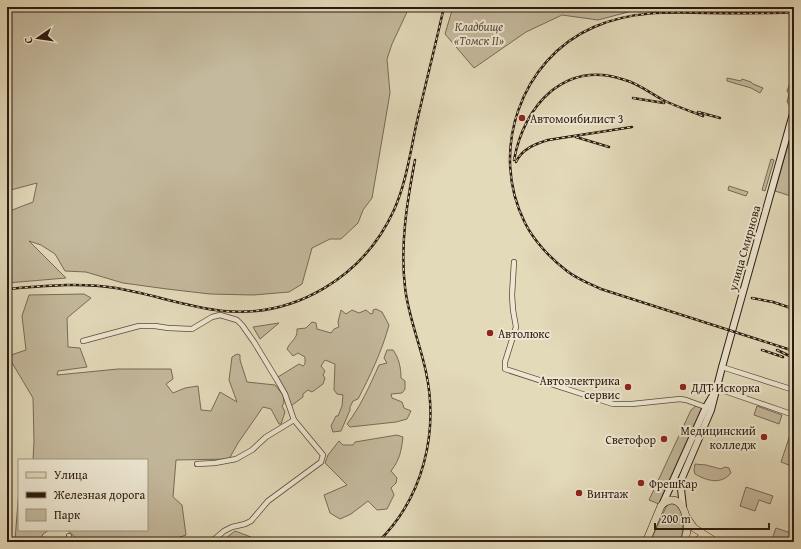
<svg xmlns="http://www.w3.org/2000/svg" width="801" height="549" viewBox="0 0 801 549" font-family="'Gentium Book Plus',serif">
	<rect width="100%" height="100%" fill="#e3daba"/>
	<filter id="stains"><feTurbulence type="fractalNoise" baseFrequency=".005" numOctaves="4"/><feColorMatrix values="0 0 0 0 .2 0 0 0 0 .09 0 0 0 0 .02 0 0 0 .5 -.17"/></filter>
	<radialGradient id="worn" r=".72"><stop offset=".6" stop-color="#630" stop-opacity="0"/><stop offset="1" stop-color="#630" stop-opacity=".3"/></radialGradient>
	<!-- green -->
	<g fill="#c4b99d" stroke="#786a56">
		<path d="M 7,7 L 407,7 L 407,12 L 392,44 L 387,59 L 390,93 L 372,198 L 363,210 L 358,223 L 341,239 L 330,239 L 312,248 L 302,284 L 289,292 L 253,295 L 210,294 L 167,289 L 123,283 L 86,272 L 65,271 L 55,254 L 41,245 L 29,241 L 66,278 L 7,283 L 7,225 L 9,226 L 7,224 L 7,212 L 33,202 L 37,183 L 7,191 Z"/>
		<path d="M 453,7 L 794,7 L 794,8 L 771,11 L 693,10 L 632,11 L 598,20 L 562,15 L 526,32 L 474,68 L 445,34 Z"/>
		<path d="M 794,73 L 794,107 L 791,107 L 787,102 L 789,94 L 787,91 Z"/>
		<path d="M 727,78 L 741,81 L 742,79 L 751,82 L 753,84 L 763,88 L 760,93 L 751,88 L 727,81 Z"/>
		<path d="M 792,131 L 794,132 L 794,197 L 775,191 Z"/>
		<path d="M 771,159 L 774,160 L 765,191 L 762,190 Z"/>
		<path d="M 729,186 L 748,192 L 746,196 L 728,190 Z"/>
		<path d="M 84,294 L 91,298 L 67,318 L 68,347 L 80,348 L 87,367 L 58,371 L 57,375 L 118,369 L 171,369 L 173,379 L 166,384 L 173,393 L 185,388 L 198,386 L 201,410 L 211,411 L 220,392 L 237,402 L 229,380 L 232,357 L 237,354 L 240,355 L 240,360 L 247,382 L 275,385 L 283,395 L 284,403 L 282,406 L 285,412 L 281,424 L 279,424 L 271,409 L 263,407 L 238,443 L 229,459 L 176,460 L 173,497 L 182,505 L 186,535 L 180,537 L 178,542 L 76,542 L 75,537 L 67,530 L 147,530 L 147,460 L 33,460 L 34,442 L 33,398 L 8,356 L 26,350 L 22,316 L 29,295 Z"/>
		<path d="M 376,309 L 382,312 L 389,325 C 382,351 370,376 358,399 L 353,401 L 350,407 L 350,410 L 341,431 L 333,432 L 331,426 L 336,416 L 338,416 L 342,406 L 343,395 L 337,394 L 334,390 L 335,364 L 325,360 L 321,366 L 325,371 L 323,375 L 325,378 L 323,384 L 312,392 L 308,390 L 303,394 L 303,397 L 291,406 L 278,377 L 299,364 L 303,366 L 305,364 L 305,357 L 298,353 L 293,356 L 287,349 C 291,340 298,339 297,329 L 306,328 L 312,322 L 316,323 L 317,329 L 331,333 L 334,329 L 339,327 L 338,322 L 341,310 L 346,314 L 352,310 L 359,313 L 366,310 L 371,314 L 373,313 L 373,310 Z"/>
		<path d="M 279,323 L 260,339 L 253,327 Z"/>
		<path d="M 387,350 L 393,350 C 399,358 401,368 401,378 L 405,381 L 405,389 L 402,393 L 391,394 L 392,398 L 402,402 L 404,408 L 411,411 L 407,419 L 396,422 L 350,427 L 347,424 C 361,406 370,385 379,365 L 387,363 L 384,358 Z"/>
		<path d="M 696,406 L 703,409 L 659,504 L 649,500 L 691,410 Z"/>
		<path d="M 757,406 L 782,415 L 779,424 L 754,415 Z"/>
		<path d="M 397,435 L 403,437 C 401,452 400,459 391,471 L 397,478 L 396,483 L 391,488 L 394,495 L 387,509 L 377,510 L 368,501 L 351,514 L 340,519 L 330,513 L 324,495 L 347,485 L 325,463 L 328,455 L 339,441 L 343,445 L 353,445 L 355,442 Z"/>
		<path d="M 790,435 L 794,436 L 794,467 L 781,462 Z"/>
		<path d="M 695,464 L 706,465 L 721,469 L 725,467 L 729,468 L 731,473 C 721,485 707,481 695,474 L 694,470 Z"/>
		<path d="M 746,487 L 773,496 L 770,504 L 759,500 L 755,511 L 740,506 Z"/>
		<path d="M 19,489 L 19,530 L 49,530 L 43,534 L 40,542 L 16,542 L 15,540 Z"/>
		<path d="M 670,503 C 686,504 684,532 680,542 L 650,542 L 666,507 Z"/>
		<path d="M 776,528 L 794,534 L 794,542 L 771,542 Z"/>
		<path d="M 235,531 L 251,537 L 251,542 L 221,542 Z"/>
	</g>
	<g fill="none" stroke-linecap="round" stroke-linejoin="round">
		<!-- minor casing -->
		<g stroke="#5a4a39" stroke-width="6">
			<g id="minor">
				<path d="M 514,262 L 512,295 L 513,310 L 516,327 L 505,362 L 505,369 L 613,404 L 632,404 L 680,399 L 686,400 L 708,408"/>
				<path d="M 83,341 L 139,326 L 155,326 L 168,328 L 192,329 L 212,317 L 220,315 L 237,320 L 242,325 L 254,342 L 277,380 L 285,394 L 294,420 L 323,455 L 321,462 L 268,501 L 251,521 L 245,524 L 232,527 L 224,531 L 211,542"/>
				<path d="M 722,367 L 794,390"/>
				<path d="M 716,388 L 794,415"/>
				<path d="M 197,464 L 215,463 L 236,459 L 252,450 L 266,437 L 294,420"/>
				<path d="M 69,536 L 70,542"/>
			</g>
		</g>
		<!-- secondary casing -->
		<g stroke="#2c1a0e" stroke-width="8">
			<g id="secondary">
				<path d="M 663,503 L 706,407 L 713,395"/>
				<path d="M 683,507 L 681,489 L 682,478 L 711,410 L 722,367 L 794,110"/>
			</g>
		</g>
		<!-- primary casing -->
		<g stroke="#2c1a0e" stroke-width="8">
			<g id="primary">
				<path d="M 687,518 L 694,528 L 716,542"/>
				<path d="M 646,542 L 661,506 C 663,503 667,501 671,500 C 684,499 688,520 687,530 C 687,534 685,538 684,542"/>
				<path d="M 695,542 L 701,538 L 708,538"/>
			</g>
		</g>
		<!-- minor -->
		<use href="#minor" stroke="#ede7d2" stroke-width="4.5"/>
		<!-- secondary -->
		<use href="#secondary" stroke="#ede7d2" stroke-width="6"/>
		<!-- primary -->
		<use href="#primary" stroke="#e3daba" stroke-width="7"/>
		<!-- rail casing -->
		<g stroke="#2c1a0e" stroke-width="2.5">
			<g id="rail">
				<path d="M 794,12 C 765,14 736,13 706,13 C 668,12 630,11 594,27 C 520,59 489,152 525,223 C 534,241 551,259 567,271 C 577,279 590,284 601,289 L 794,351"/>
				<path d="M 633,98 L 664,103"/>
				<path d="M 698,112 L 720,118"/>
				<path d="M 576,137 L 609,147"/>
				<path d="M 514,160 C 524,105 565,59 625,80 C 639,84 650,93 663,100 C 675,106 690,111 703,116"/>
				<path d="M 516,162 C 522,149 535,144 548,140 L 632,127"/>
				<path d="M 7,289 C 43,286 80,282 116,288 C 152,294 186,307 223,311 C 296,318 364,276 394,210 C 406,183 410,154 416,126 C 425,86 435,47 444,7"/>
				<path d="M 752,298 L 773,302 L 794,309"/>
				<path d="M 762,350 L 783,357"/>
				<path d="M 777,350 L 794,358"/>
				<path d="M 378,542 C 423,498 439,433 426,372 C 420,343 408,316 405,287 C 400,245 407,202 415,160"/>
			</g>
		</g>
		<!-- rail -->
		<use href="#rail" stroke="#ede7d2" stroke-width="1" stroke-dasharray="3" stroke-linecap="butt"/>
	</g>
	<!-- markers -->
	<g fill="#8f2418" stroke="#ede7d2" stroke-width="1.5">
		<circle cx="522" cy="118" r="4"/>
		<circle cx="490" cy="333" r="4"/>
		<circle cx="628" cy="387" r="4"/>
		<circle cx="683" cy="387" r="4"/>
		<circle cx="764" cy="437" r="4"/>
		<circle cx="664" cy="439" r="4"/>
		<circle cx="641" cy="483" r="4"/>
		<circle cx="579" cy="493" r="4"/>
	</g>
	<g text-anchor="middle" dominant-baseline="central" stroke-width="4" stroke-linejoin="round" paint-order="stroke">
		<!-- park labels -->
		<g font-size="12" font-style="italic" fill="#5a4a39" stroke="#ede7d2">
			<text x="479" y="26">Кладбище<tspan x="479" dy="14">«Томск II»</tspan></text>
		</g>
		<!-- poi labels -->
		<g font-size="12" fill="#2c1a0e" stroke="#ede7d2" text-anchor="start">
			<text x="530" y="118">Автомоибилист 3</text>
			<text x="498" y="333">Автолюкс</text>
			<text x="620" y="380" text-anchor="end">Автоэлектрика<tspan x="620" dy="14">сервис</tspan></text>
			<text x="691" y="387">ДДТ Искорка</text>
			<text x="756" y="430" text-anchor="end">Медицинский<tspan x="756" dy="14">колледж</tspan></text>
			<text x="656" y="439" text-anchor="end">Светофор</text>
			<text x="649" y="483">ФрешКар</text>
			<text x="587" y="493">Винтаж</text>
		</g>
		<!-- street labels -->
		<g font-size="12" fill="#2c1a0e" stroke="#ede7d2">
			<text transform="translate(744 248) rotate(-74)">улица Смирнова</text>
		</g>
	</g>
	<!-- margin -->
	<rect width="801" height="549" fill="none" stroke="#e3daba" stroke-width="24"/>
	<rect x="8" y="8" width="785" height="533" fill="none" stroke="#2c1a0e" stroke-width="2"/>
	<rect x="12" y="12" width="777" height="525" fill="none" stroke="#2c1a0e"/>
	<!-- legend -->
	<rect x="18" y="459" width="130" height="72" fill="#ede7d2" stroke="#a09584"/>
	<rect x="26" y="472" width="20" height="6" fill="#e3daba" stroke="#a09584"/>
	<text x="54" y="479" font-size="12" fill="#2c1a0e">Улица</text>
	<rect x="26" y="492" width="20" height="6" fill="#2c1a0e" stroke="#a09584"/>
	<text x="54" y="499" font-size="12" fill="#2c1a0e">Железная дорога</text>
	<rect x="26" y="509" width="20" height="12" fill="#c4b99d" stroke="#a09584"/>
	<text x="54" y="519" font-size="12" fill="#2c1a0e">Парк</text>
	<!-- north arrow -->
	<g transform="translate(38 38) rotate(257)" stroke="#ede7d2" stroke-width="3" paint-order="stroke">
	<path d="M0-3L7 15L0 10L-7 15Z" fill="#2c1a0e"/>
	<text y="-6" font-size="11" font-weight="bold" text-anchor="middle" fill="#2c1a0e">С</text>
	</g>
	<!-- scale -->
	<path d="M655 523v6h114v-6" fill="none" stroke="#2c1a0e" stroke-width="2"/>
	<text x="661" y="523" font-size="12" fill="#2c1a0e" stroke="#ede7d2" stroke-width="3" paint-order="stroke">200 m</text>
	<rect width="100%" height="100%" filter="url(#stains)"/>
	<rect width="100%" height="100%" fill="url(#worn)"/>
</svg>
